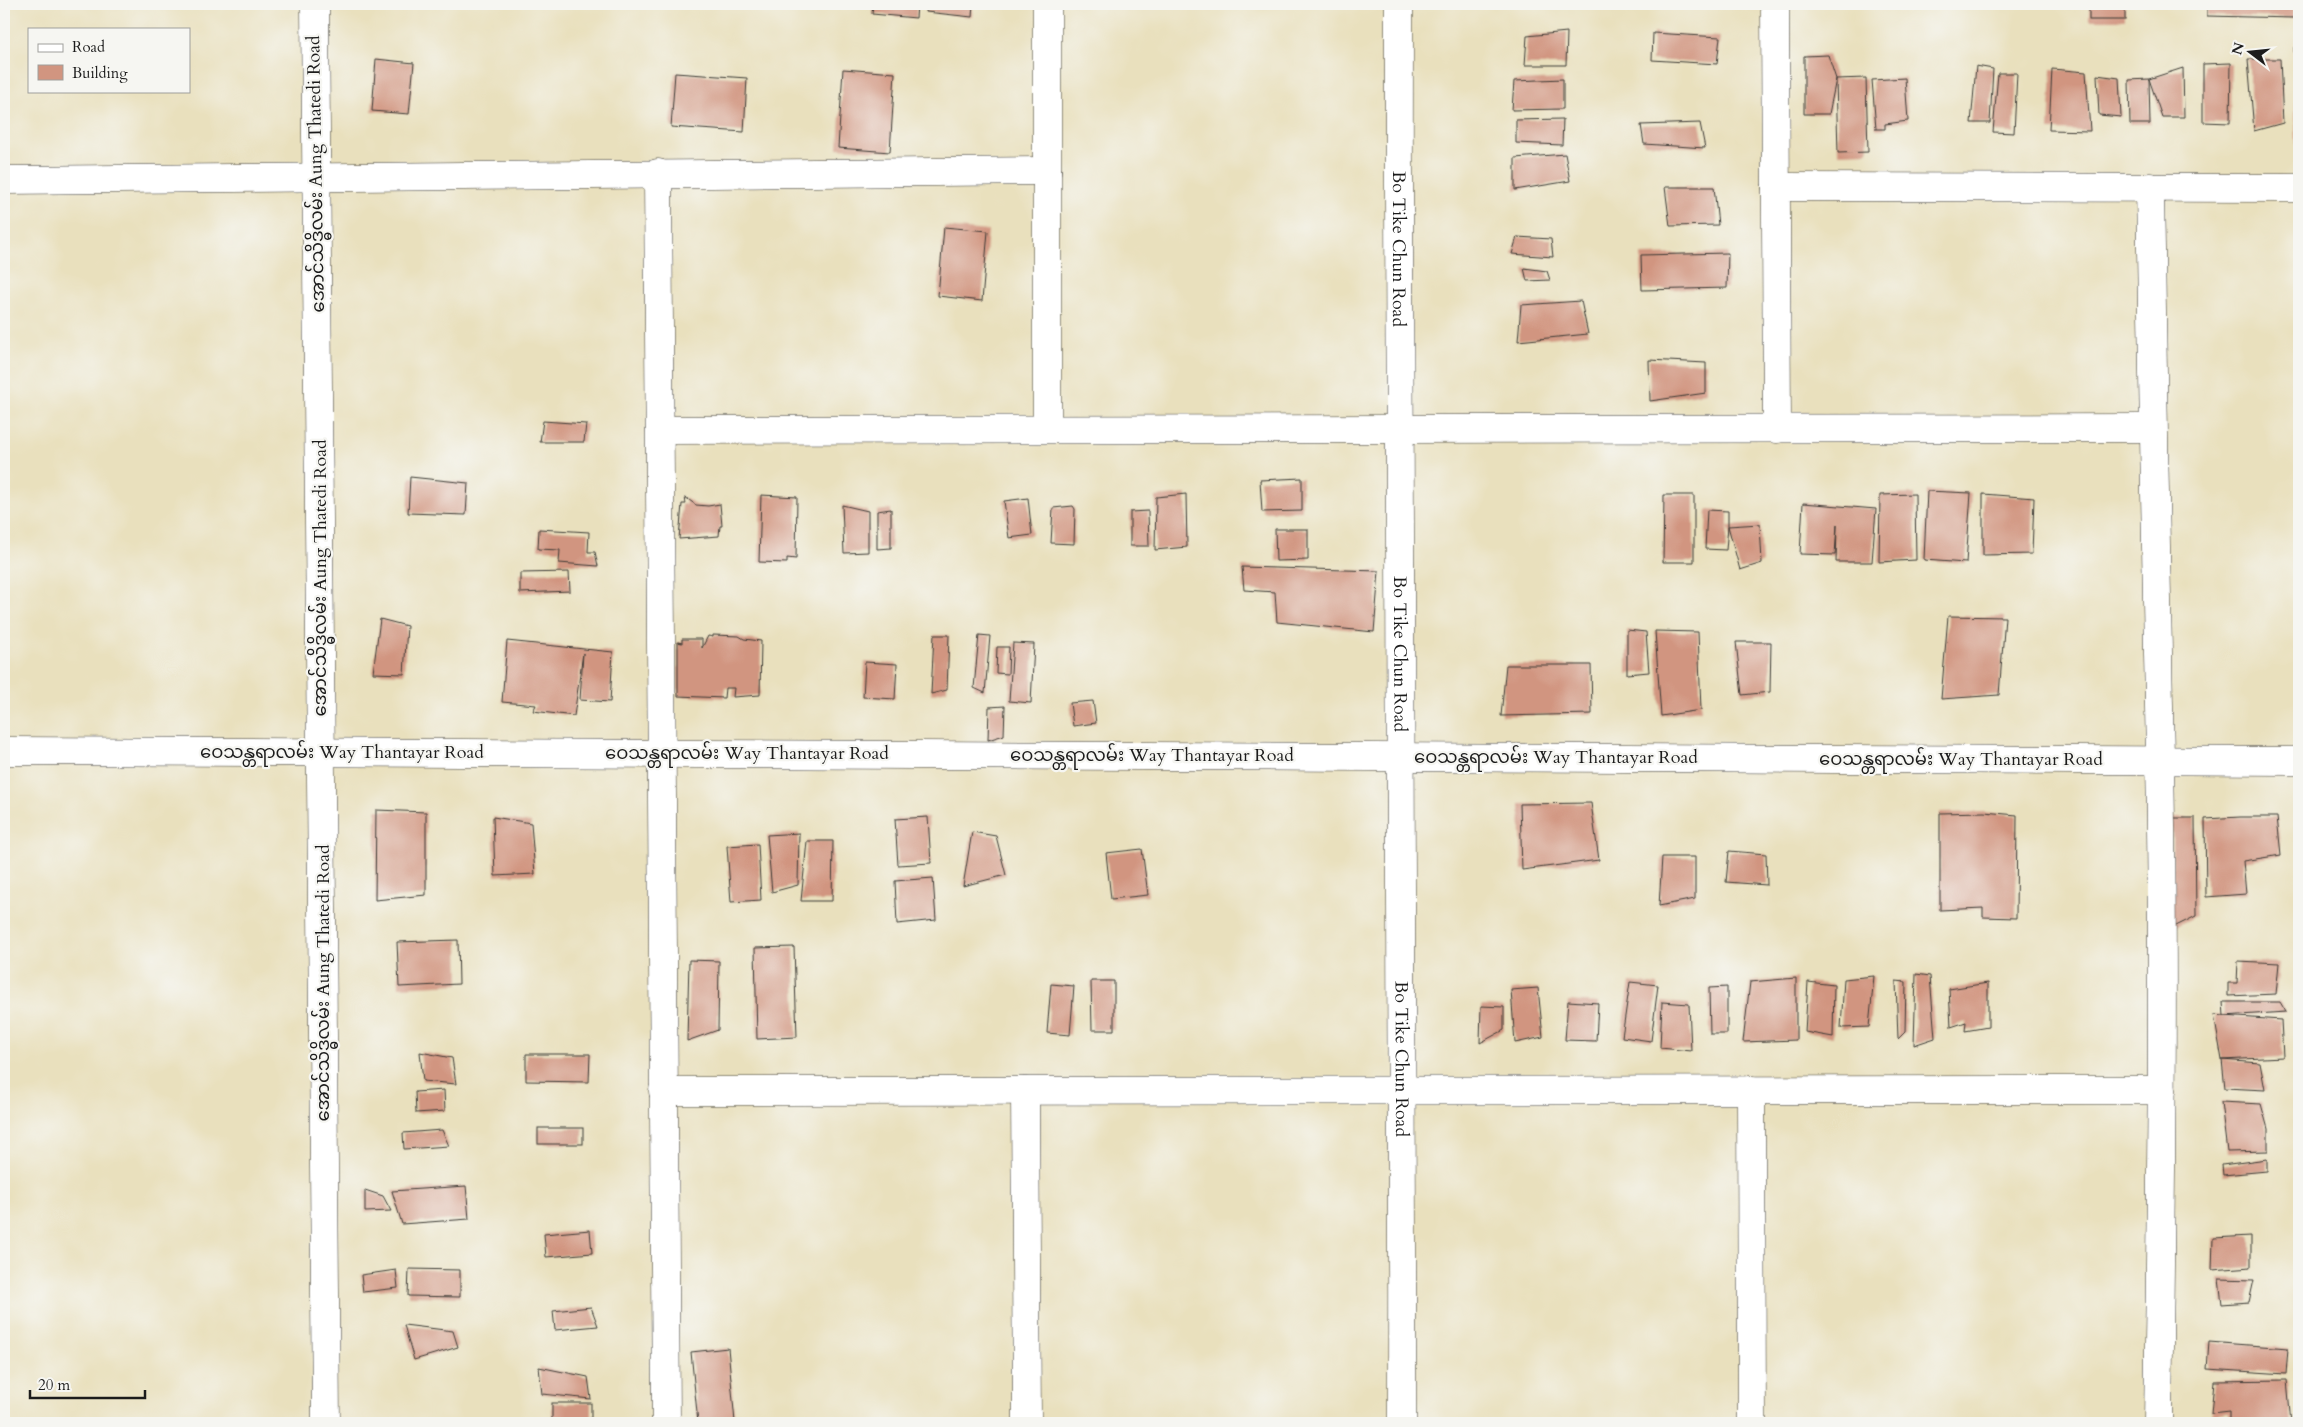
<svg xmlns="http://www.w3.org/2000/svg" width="2303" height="1427" viewBox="0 0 2303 1427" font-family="Cardo,'Noto Sans Myanmar',serif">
	<rect width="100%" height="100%" fill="#f6f6f2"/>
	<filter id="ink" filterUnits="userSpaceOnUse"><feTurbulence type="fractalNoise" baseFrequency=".02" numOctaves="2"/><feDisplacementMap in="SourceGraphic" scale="10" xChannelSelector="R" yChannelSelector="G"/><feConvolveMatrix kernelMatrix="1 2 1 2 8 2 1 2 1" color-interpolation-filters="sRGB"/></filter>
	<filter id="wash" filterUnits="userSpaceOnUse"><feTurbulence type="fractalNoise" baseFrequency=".0096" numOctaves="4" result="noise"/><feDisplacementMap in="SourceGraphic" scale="20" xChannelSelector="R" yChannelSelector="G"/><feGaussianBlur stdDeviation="1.12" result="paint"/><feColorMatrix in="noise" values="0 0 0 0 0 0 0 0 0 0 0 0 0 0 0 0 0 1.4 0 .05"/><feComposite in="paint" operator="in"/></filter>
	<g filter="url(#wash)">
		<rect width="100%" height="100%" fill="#e9e0bd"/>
		<g id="blocks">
			<!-- building -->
			<g fill="#d19580">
				<path d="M 873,4 L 917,4 L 916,18 L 872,14 Z"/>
				<path d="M 927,4 L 973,4 L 972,17 L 926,12 Z"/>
				<rect x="2089" y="4" width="36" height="16"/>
				<path d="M 2207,4 L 2294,4 L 2294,18 L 2207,16 Z"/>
				<path d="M 1567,32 L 1566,65 L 1525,65 L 1527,36 Z"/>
				<path d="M 1653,33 L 1720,37 L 1717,64 L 1652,60 Z"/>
				<path d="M 2294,47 L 2299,47 L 2299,146 L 2296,146 Z"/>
				<path d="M 1828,55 L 1836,79 L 1829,114 L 1804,114 L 1804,56 Z"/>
				<path d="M 376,59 L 414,63 L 409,114 L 372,111 Z"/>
				<path d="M 2248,59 L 2280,59 L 2283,123 L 2254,131 Z"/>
				<path d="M 2231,63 L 2230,123 L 2203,122 L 2203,64 Z"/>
				<path d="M 1976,66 L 1993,69 L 1990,123 L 1971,123 Z"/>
				<path d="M 2183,68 L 2184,117 L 2162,117 L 2149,79 Z"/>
				<path d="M 843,69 L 895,73 L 890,152 L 838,148 Z"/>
				<path d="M 2052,69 L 2086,72 L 2090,131 L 2049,130 Z"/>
				<path d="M 675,73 L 747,78 L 744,132 L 671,127 Z"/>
				<path d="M 1998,73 L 2017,73 L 2014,133 L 1993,132 Z"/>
				<path d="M 2097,75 L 2119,78 L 2121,117 L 2099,115 Z"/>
				<path d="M 1866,78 L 1868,152 L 1838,153 L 1836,79 Z"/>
				<path d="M 1905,78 L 1908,121 L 1885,124 L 1885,129 L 1876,129 L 1872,80 Z"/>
				<path d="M 1563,79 L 1563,109 L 1512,110 L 1514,81 Z"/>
				<path d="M 2149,79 L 2150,124 L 2130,124 L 2129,80 Z"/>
				<path d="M 1563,119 L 1562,145 L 1516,143 L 1516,120 Z"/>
				<path d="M 1700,123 L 1705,148 L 1644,144 L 1641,125 Z"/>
				<path d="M 1565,154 L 1570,181 L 1515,190 L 1515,158 Z"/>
				<path d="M 1665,187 L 1714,187 L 1718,225 L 1670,226 Z"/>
				<path d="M 944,227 L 988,231 L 982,301 L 938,296 Z"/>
				<path d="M 1517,237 L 1551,239 L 1553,257 L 1512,254 Z"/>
				<path d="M 1728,253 L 1727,288 L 1642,290 L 1641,255 Z"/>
				<path d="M 1524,268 L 1547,271 L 1550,280 L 1527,281 Z"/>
				<path d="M 1581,301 L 1588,334 L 1518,341 L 1521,305 Z"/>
				<path d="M 1649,360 L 1706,363 L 1706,393 L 1650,401 Z"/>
				<path d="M 543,421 L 586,424 L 584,442 L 540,442 Z"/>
				<path d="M 410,477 L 468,483 L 466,515 L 408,513 Z"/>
				<path d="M 1302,478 L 1302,511 L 1262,512 L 1260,480 Z"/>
				<path d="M 1927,491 L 1971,493 L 1966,563 L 1924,560 Z"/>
				<path d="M 1186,494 L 1187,547 L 1155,550 L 1156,497 Z"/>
				<path d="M 1915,494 L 1916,560 L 1879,562 L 1880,495 Z"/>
				<path d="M 1983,494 L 2034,498 L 2032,554 L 1983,555 Z"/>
				<path d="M 761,495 L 797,497 L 796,559 L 787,558 L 787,563 L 759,562 Z"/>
				<path d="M 1664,495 L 1694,495 L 1694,562 L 1663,562 Z"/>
				<path d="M 685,497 L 696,505 L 708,506 L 720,504 L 722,526 L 720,526 L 719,536 L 679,539 L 682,504 L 686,504 Z"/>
				<path d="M 1028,498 L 1032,535 L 1009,538 L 1004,501 Z"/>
				<path d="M 1803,503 L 1876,509 L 1872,562 L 1836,562 L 1837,525 L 1835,555 L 1800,554 Z"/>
				<path d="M 842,505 L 868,511 L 868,552 L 844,553 Z"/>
				<path d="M 1073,506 L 1075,509 L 1074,544 L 1051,543 L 1053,508 Z"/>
				<path d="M 891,509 L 891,548 L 877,549 L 877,511 Z"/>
				<path d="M 1707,510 L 1728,511 L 1728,526 L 1760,524 L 1762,563 L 1740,570 L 1728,526 L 1726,550 L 1705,549 Z"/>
				<path d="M 1148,511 L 1149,546 L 1130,546 L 1130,512 Z"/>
				<path d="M 539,529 L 589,532 L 588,552 L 595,552 L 598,566 L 559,563 L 560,550 L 538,549 Z"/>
				<path d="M 1275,529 L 1308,529 L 1308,560 L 1276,561 Z"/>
				<path d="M 1242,567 L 1379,571 L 1374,632 L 1277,622 L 1275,592 L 1244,590 Z"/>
				<path d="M 569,572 L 570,591 L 520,593 L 520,573 Z"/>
				<path d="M 1948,616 L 2005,617 L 1999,695 L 1941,699 Z"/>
				<path d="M 380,619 L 407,626 L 404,674 L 373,673 Z"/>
				<path d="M 1627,630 L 1646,632 L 1649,672 L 1627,674 Z"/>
				<path d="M 1655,631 L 1698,632 L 1701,710 L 1661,716 Z"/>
				<path d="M 713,635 L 739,636 L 744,639 L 761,641 L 760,695 L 733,697 L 734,688 L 725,688 L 724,698 L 678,696 L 678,642 L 682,643 L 682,639 L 702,639 L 702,648 L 708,636 L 713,637 Z"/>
				<path d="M 934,635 L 949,635 L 947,690 L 931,694 Z"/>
				<path d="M 979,635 L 990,636 L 985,693 L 974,688 Z"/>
				<path d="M 507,641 L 613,652 L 610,702 L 580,700 L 583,653 L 574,716 L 533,711 L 536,705 L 502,702 Z"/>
				<path d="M 1736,642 L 1771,642 L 1770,692 L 1742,695 Z"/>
				<path d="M 1013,643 L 1034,644 L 1031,703 L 1009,701 Z"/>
				<path d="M 997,647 L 1009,647 L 1008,674 L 996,673 Z"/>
				<path d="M 865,662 L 897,664 L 895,699 L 863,697 Z"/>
				<path d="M 1506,665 L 1591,665 L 1592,714 L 1501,716 Z"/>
				<path d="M 1093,701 L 1096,723 L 1073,726 L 1070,703 Z"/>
				<path d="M 1005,706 L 1004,735 L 988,740 L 989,707 Z"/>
				<path d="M 1591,803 L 1599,860 L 1522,870 L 1520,804 Z"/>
				<path d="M 376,810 L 426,812 L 426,895 L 375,900 Z"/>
				<path d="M 1984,812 L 2017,815 L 2016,918 L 1983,917 L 1983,908 L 1940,910 L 1940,813 Z"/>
				<path d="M 493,817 L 531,823 L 535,874 L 495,876 Z"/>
				<path d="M 928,817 L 931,863 L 898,865 L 895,819 Z"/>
				<path d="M 2240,817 L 2277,817 L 2281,855 L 2243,861 L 2246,894 L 2206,897 L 2205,819 Z"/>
				<path d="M 2172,818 L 2195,818 L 2196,916 L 2172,928 Z"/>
				<path d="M 972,832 L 996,836 L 1006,875 L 963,886 Z"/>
				<path d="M 799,833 L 798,885 L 772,892 L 767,835 Z"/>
				<path d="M 807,841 L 833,841 L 832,901 L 801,901 Z"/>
				<path d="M 758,844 L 761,900 L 731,902 L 727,846 Z"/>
				<path d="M 1142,849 L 1148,895 L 1111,899 L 1106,853 Z"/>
				<path d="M 1729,851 L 1766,854 L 1767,885 L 1726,882 Z"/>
				<path d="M 1662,857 L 1695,857 L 1695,899 L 1659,906 Z"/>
				<path d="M 933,878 L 936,920 L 897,924 L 895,881 Z"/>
				<path d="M 458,940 L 459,984 L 399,987 L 397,942 Z"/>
				<path d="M 794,947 L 797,1037 L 757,1039 L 755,948 Z"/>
				<path d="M 689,960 L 719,961 L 718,1030 L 687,1041 Z"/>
				<path d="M 2238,961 L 2279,963 L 2276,994 L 2228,996 L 2228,983 L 2237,983 Z"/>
				<path d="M 1916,974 L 1930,976 L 1935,1038 L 1914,1045 Z"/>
				<path d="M 1874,976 L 1869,1027 L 1841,1028 L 1844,979 Z"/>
				<path d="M 1796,978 L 1796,1040 L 1743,1042 L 1750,982 Z"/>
				<path d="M 1091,981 L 1114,981 L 1114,1030 L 1092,1030 Z"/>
				<path d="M 1896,981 L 1906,982 L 1905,1032 L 1898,1039 Z"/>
				<path d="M 1630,982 L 1658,985 L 1651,1041 L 1622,1037 Z"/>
				<path d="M 1808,982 L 1834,985 L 1833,1037 L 1805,1032 Z"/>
				<path d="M 1988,983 L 1988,1027 L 1965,1031 L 1966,1022 L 1951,1027 L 1949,989 Z"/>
				<path d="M 1051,984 L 1074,986 L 1070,1035 L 1047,1033 Z"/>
				<path d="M 1727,987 L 1727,1034 L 1710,1034 L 1709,988 Z"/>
				<path d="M 1538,988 L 1543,1037 L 1515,1043 L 1511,990 Z"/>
				<path d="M 1568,1001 L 1598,1003 L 1596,1041 L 1565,1040 Z"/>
				<path d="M 1662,1002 L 1689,1004 L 1691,1051 L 1660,1048 Z"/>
				<path d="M 2223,1002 L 2280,1002 L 2286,1012 L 2224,1016 L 2281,1020 L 2283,1057 L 2222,1060 L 2214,1015 L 2224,1016 Z"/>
				<path d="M 1481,1006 L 1504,1007 L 1504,1030 L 1480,1043 Z"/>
				<path d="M 420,1052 L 452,1058 L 456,1084 L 423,1081 Z"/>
				<path d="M 526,1054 L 590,1054 L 589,1082 L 526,1081 Z"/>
				<path d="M 2222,1060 L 2260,1063 L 2265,1090 L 2225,1088 Z"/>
				<path d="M 444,1090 L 445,1111 L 416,1113 L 415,1092 Z"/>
				<path d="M 2221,1102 L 2261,1104 L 2268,1129 L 2268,1151 L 2227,1152 Z"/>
				<rect x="538" y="1128" width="45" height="16"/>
				<path d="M 442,1130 L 449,1146 L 404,1149 L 403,1133 Z"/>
				<path d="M 2267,1159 L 2267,1171 L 2223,1175 L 2222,1165 Z"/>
				<path d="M 466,1186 L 469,1219 L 402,1224 L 392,1191 Z"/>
				<path d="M 365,1190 L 383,1196 L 391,1211 L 365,1212 Z"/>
				<path d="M 590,1230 L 592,1253 L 546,1257 L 544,1234 Z"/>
				<path d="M 2251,1236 L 2251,1267 L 2212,1270 L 2213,1238 Z"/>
				<path d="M 409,1269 L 460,1270 L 460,1297 L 408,1296 Z"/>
				<path d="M 396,1270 L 398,1288 L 363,1292 L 361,1275 Z"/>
				<path d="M 2219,1279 L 2254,1280 L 2249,1302 L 2222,1304 Z"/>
				<path d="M 591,1307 L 598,1326 L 555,1330 L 553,1311 Z"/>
				<path d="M 404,1325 L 453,1331 L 458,1347 L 414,1360 Z"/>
				<path d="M 2209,1342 L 2288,1348 L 2286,1374 L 2207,1369 Z"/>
				<path d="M 728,1348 L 735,1422 L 698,1423 L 691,1352 Z"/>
				<path d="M 539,1367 L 588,1377 L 591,1399 L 542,1394 Z"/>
				<path d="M 2287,1380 L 2291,1423 L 2229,1423 L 2229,1412 L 2211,1414 L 2214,1381 Z"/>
				<rect x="552" y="1403" width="39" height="17"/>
			</g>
		</g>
	</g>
	<g filter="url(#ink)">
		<use href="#blocks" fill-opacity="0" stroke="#3b3934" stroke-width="1"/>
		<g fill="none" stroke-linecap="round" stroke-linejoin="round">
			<!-- street casing -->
			<g stroke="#3b3934" stroke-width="29">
				<g id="street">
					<path d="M 315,4 L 326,1423"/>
					<path id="s1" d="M 1399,4 C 1398,477 1403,950 1402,1423"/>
					<path d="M 1775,4 L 1777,429"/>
					<path d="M 658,173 L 666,1423"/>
					<path d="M 4,180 L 1047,171"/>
					<path d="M 1776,187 L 2299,188"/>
					<path d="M 2150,187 C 2152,378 2157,568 2160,759 C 2164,980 2161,1202 2158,1423"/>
					<path d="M 1047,429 L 1047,4"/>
					<path d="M 660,430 L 2153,428"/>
					<path d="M 4,751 L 2299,761"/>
					<path d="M 1751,1090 L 1752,1423"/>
					<path d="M 663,1091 L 2162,1090"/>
					<path d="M 1025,1091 L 1027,1423"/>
				</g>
			</g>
			<!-- street -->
			<use href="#street" stroke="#fff" stroke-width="28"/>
		</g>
	</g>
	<g text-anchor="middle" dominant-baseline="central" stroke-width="4.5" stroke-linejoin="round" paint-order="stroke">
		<!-- street labels -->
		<g font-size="18" fill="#1c1c1c" stroke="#f6f6f2">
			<text transform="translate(316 174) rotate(-91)">အောင်သိဒ္ဓိလမ်း Aung Thatedi Road</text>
			<text stroke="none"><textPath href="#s1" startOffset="245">Bo Tike Chun Road</textPath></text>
			<text transform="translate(320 578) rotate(-90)">အောင်သိဒ္ဓိလမ်း Aung Thatedi Road</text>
			<text stroke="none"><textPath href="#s1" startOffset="650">Bo Tike Chun Road</textPath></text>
			<text x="342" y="752">ဝေသန္တရာလမ်း Way Thantayar Road</text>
			<text x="747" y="753">ဝေသန္တရာလမ်း Way Thantayar Road</text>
			<text x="1152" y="755">ဝေသန္တရာလမ်း Way Thantayar Road</text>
			<text x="1556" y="757">ဝေသန္တရာလမ်း Way Thantayar Road</text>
			<text x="1961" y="759">ဝေသန္တရာလမ်း Way Thantayar Road</text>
			<text transform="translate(323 983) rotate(-90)">အောင်သိဒ္ဓိလမ်း Aung Thatedi Road</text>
			<text stroke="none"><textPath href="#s1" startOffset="1055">Bo Tike Chun Road</textPath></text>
		</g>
	</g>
	<!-- margin -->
	<rect width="2303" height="1427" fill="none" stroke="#f6f6f2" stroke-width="20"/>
	<!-- legend -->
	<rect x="28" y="28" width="162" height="65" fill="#f6f6f2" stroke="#9f9f9c"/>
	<rect x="38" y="44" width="25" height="8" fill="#ffffff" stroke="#9f9f9c"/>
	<text x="72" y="52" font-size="15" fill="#1c1c1c">Road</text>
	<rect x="38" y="65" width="25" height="15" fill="#d19580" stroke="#9f9f9c"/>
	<text x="72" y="78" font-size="15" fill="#1c1c1c">Building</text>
	<!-- north arrow -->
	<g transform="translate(2250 52) rotate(286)" stroke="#f6f6f2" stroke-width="4" paint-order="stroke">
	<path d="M0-4L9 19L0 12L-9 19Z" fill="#1c1c1c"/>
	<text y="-8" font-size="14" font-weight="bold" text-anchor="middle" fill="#1c1c1c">N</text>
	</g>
	<!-- scale -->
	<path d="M30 1390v8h115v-8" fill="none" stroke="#1c1c1c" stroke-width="2.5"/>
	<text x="38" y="1390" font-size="15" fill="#1c1c1c" stroke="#f6f6f2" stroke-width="4" paint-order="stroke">20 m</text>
</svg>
